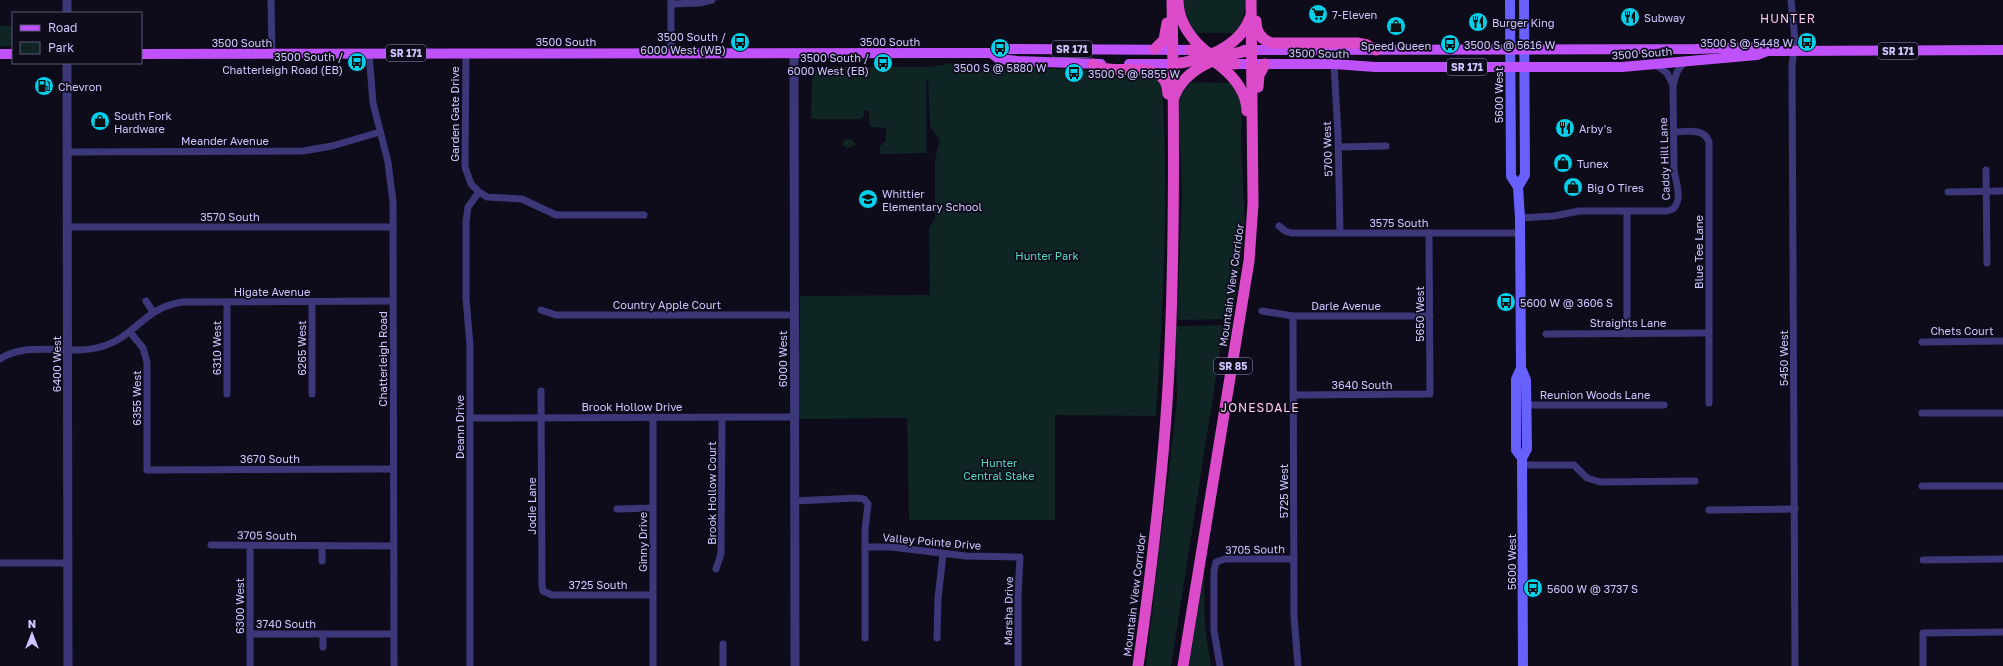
<svg xmlns="http://www.w3.org/2000/svg" width="2003" height="666" viewBox="0 0 2003 666" font-family="'Golos Text',sans-serif">
	<rect width="100%" height="100%" fill="#0e0b1b"/>
	<!-- green -->
	<g fill="#0f2524">
		<path d="M 1183,0 L 1245,0 C 1245,13 1243,24 1233,33 L 1194,33 L 1191,29 L 1182,1 Z"/>
		<rect x="0" y="26" width="13" height="20"/>
		<path d="M 954,63 C 1020,65 1084,72 1149,73 L 1162,84 C 1169,195 1163,306 1156,416 L 1055,415 L 1055,520 L 909,520 L 907,418 L 798,419 L 800,296 L 930,295 L 929,227 L 935,219 L 935,160 L 940,140 L 930,126 L 928,78 L 926,81 L 926,153 L 880,154 L 880,146 L 886,141 L 886,128 L 872,127 L 869,124 L 869,111 L 864,111 L 864,116 L 860,119 L 811,119 L 812,67 L 928,67 Z"/>
		<path d="M 1186,82 L 1232,83 L 1242,105 L 1241,145 L 1245,227 L 1234,309 L 1232,319 L 1177,320 L 1182,194 L 1180,132 L 1177,108 L 1178,99 Z"/>
		<path d="M 845,139 L 852,140 L 856,144 L 852,147 L 846,148 L 842,145 Z"/>
		<path d="M 1232,325 L 1229,342 L 1221,345 L 1171,666 L 1146,666 L 1177,401 L 1176,326 Z"/>
		<path d="M 1204,570 L 1205,629 L 1211,666 L 1189,666 Z"/>
	</g>
	<g fill="none" stroke-linecap="round" stroke-linejoin="round">
		<!-- minor -->
		<g stroke="#3b3779" stroke-width="7">
			<path d="M 271,0 L 272,54"/>
			<path d="M 671,0 L 671,53"/>
			<path d="M 1791,0 L 1795,40 L 1792,66 L 1795,666"/>
			<path d="M 671,4 L 699,3 L 712,0"/>
			<path d="M 369,53 L 373,103 L 388,162 L 393,202 L 394,666"/>
			<path d="M 466,53 L 465,167 L 471,184 L 479,192 L 487,197 L 522,199 L 556,215 L 644,215"/>
			<path d="M 1334,64 L 1338,135 L 1340,233"/>
			<path d="M 1656,65 L 1667,73 L 1673,85"/>
			<path d="M 1674,132 C 1686,132 1704,127 1709,142 L 1709,403"/>
			<path d="M 1339,147 L 1386,146"/>
			<path d="M 68,152 L 303,151 L 332,146 L 380,132"/>
			<path d="M 1986,170 L 1987,263"/>
			<path d="M 1948,192 L 2003,191"/>
			<path d="M 1627,211 L 1627,334"/>
			<path d="M 1520,218 L 1554,216 L 1579,211 L 1667,211 L 1673,209 C 1683,199 1676,183 1674,170 L 1673,85 L 1677,72 L 1684,62"/>
			<path d="M 1279,226 L 1285,231 L 1291,233 L 1521,233"/>
			<path d="M 68,227 L 393,227"/>
			<path d="M 146,301 L 153,312"/>
			<path d="M 227,302 L 227,394"/>
			<path d="M 312,302 L 312,394"/>
			<path d="M 541,310 L 556,315 L 794,315"/>
			<path d="M 1262,311 L 1293,316 L 1430,316"/>
			<path d="M 1293,316 L 1294,616 L 1298,666"/>
			<path d="M 130,332 L 143,348 L 147,362 L 147,470 L 393,469"/>
			<path d="M 1546,334 L 1709,333"/>
			<path d="M 1922,342 L 2003,341"/>
			<path d="M 0,359 C 29,340 68,356 100,347 C 135,338 143,308 182,302 L 393,301"/>
			<path d="M 541,391 L 542,586 L 543,591 L 552,595 L 653,595"/>
			<path d="M 1293,395 L 1430,394 L 1429,233"/>
			<path d="M 1527,405 L 1664,405"/>
			<path d="M 1922,413 L 2003,413"/>
			<path d="M 653,417 L 653,666"/>
			<path d="M 470,418 L 795,417"/>
			<path d="M 1522,465 L 1574,465 L 1587,478 L 1600,482 L 1695,481"/>
			<path d="M 1922,486 L 2003,486"/>
			<path d="M 795,501 L 857,498 L 864,499 L 868,504 L 865,530 L 865,638"/>
			<path d="M 617,509 L 653,508"/>
			<path d="M 1709,510 L 1795,509"/>
			<path d="M 211,545 L 393,546"/>
			<path d="M 322,546 L 322,561"/>
			<path d="M 865,547 L 891,547 L 966,556 L 1020,557 L 1018,595 L 1018,666"/>
			<path d="M 1923,560 L 2003,559"/>
			<path d="M 0,563 L 68,563"/>
			<path d="M 716,569 L 721,554 L 722,417"/>
			<path d="M 250,634 L 393,634"/>
			<path d="M 323,634 L 323,647"/>
			<path d="M 937,638 L 938,598 L 943,555"/>
			<path d="M 723,644 L 723,666"/>
			<path d="M 250,666 L 250,546"/>
			<path d="M 470,666 L 470,345 L 466,298 L 466,222 L 468,207 L 479,192"/>
			<path d="M 1220,666 L 1214,631 L 1214,571 L 1216,562 L 1225,559 L 1294,559"/>
			<path d="M 1923,666 L 1923,633 L 2003,632"/>
		</g>
		<!-- tertiary -->
		<g stroke="#3b3779" stroke-width="9">
			<path d="M 67,0 L 67,13"/>
			<path d="M 794,53 L 795,666"/>
			<path d="M 67,63 L 68,666"/>
		</g>
		<!-- secondary -->
		<g stroke="#6760fb" stroke-width="10">
			<path d="M 1510,0 L 1511,176 L 1518,187 L 1520,218 L 1521,368 L 1526,380 L 1527,449 L 1522,458 L 1523,666"/>
			<path d="M 1518,187 L 1525,175 L 1524,0"/>
			<path d="M 1521,368 L 1516,379 L 1516,450 L 1522,458"/>
		</g>
		<!-- primary -->
		<g stroke="#bf51fb" stroke-width="10">
			<path d="M 1244,50 L 1696,49 L 1755,47 L 1767,51 L 2003,50"/>
			<path d="M 991,53 L 999,59 L 1018,61 L 1101,64"/>
			<path d="M 0,54 L 13,54"/>
			<path d="M 141,54 L 940,53 L 991,53 L 998,49 L 1198,50"/>
			<path d="M 1129,64 L 1179,64"/>
			<path d="M 1227,64 L 1334,64 L 1375,67 L 1622,67 L 1757,55 L 1767,51"/>
		</g>
		<!-- trunk -->
		<g stroke="#dc4bca" stroke-width="11">
			<path d="M 1178,1 C 1179,31 1206,59 1235,64"/>
			<path d="M 1256,21 C 1256,32 1261,40 1272,43 L 1357,43 L 1367,45 L 1376,50"/>
			<path d="M 1155,49 L 1164,40 L 1167,23"/>
			<path d="M 1190,50 C 1216,58 1246,82 1247,111"/>
			<path d="M 1093,64 C 1115,79 1167,54 1168,94"/>
			<path d="M 1172,64 C 1202,61 1239,48 1250,18"/>
			<path d="M 1258,87 L 1259,75 L 1265,64"/>
			<path d="M 1174,97 C 1185,66 1223,55 1252,50"/>
			<path d="M 1138,666 C 1153,560 1166,453 1170,346 C 1175,230 1174,115 1172,0"/>
			<path d="M 1183,666 L 1249,261 L 1253,204 L 1251,0"/>
		</g>
	</g>
	<!-- icons -->
	<defs>
		<g id="supermarket-disc" transform="scale(1)"><circle r="9.5" fill="#06cfea" stroke="#0e0b1b"/><path d="M-6-5.5h2.5l.6 2H6L4.5 2H-2.5L-4.4-4H-6ZM-1.5 3.2a1.3 1.3 0 1 0 .1 0ZM3 3.2a1.3 1.3 0 1 0 .1 0Z" fill="#111"/></g>
		<g id="restaurant-disc" transform="scale(1)"><circle r="9.5" fill="#06cfea" stroke="#0e0b1b"/><path d="M-5-6h1v4h1v-4h1v4h1v-4h1v5L-1.5 .5V6h-2V.5L-5-1ZM5-6V6H3V1.5H1.5Q1.5-4 5-6Z" fill="#111"/></g>
		<g id="shop-disc" transform="scale(1)"><circle r="9.5" fill="#06cfea" stroke="#0e0b1b"/><path d="M-5-2.5h2.3a2.7 3.5 0 0 1 5.4 0H5L5.5 6h-11ZM-1.5-2.5h3a1.5 2.3 0 0 0-3 0Z" fill="#111"/></g>
		<g id="bus-disc" transform="scale(1)"><circle r="9.5" fill="#06cfea" stroke="#0e0b1b"/><path d="M-5-6H5V4H4V6H2V4H-2V6H-4V4H-5ZM-3.5-4V0h7V-4ZM-3.5 1.2v1.5H-2V1.2ZM2 1.2v1.5H3.5V1.2Z" fill="#111"/></g>
		<g id="fuel-disc" transform="scale(1)"><circle r="9.5" fill="#06cfea" stroke="#0e0b1b"/><path d="M-5.5-6h7V0h2V4h1.3V-2.5L3-4.5l.8-.8L6-3V5H2.5V1h-1V6h-7ZM-4.2-4.7v3.2H.2V-4.7Z" fill="#111"/></g>
		<g id="school-disc" transform="scale(1)"><circle r="9.5" fill="#06cfea" stroke="#0e0b1b"/><path d="M0-5L7-2L0 1L-7-2ZM-4 1L0 2.5L4 1V4Q0 6-4 4Z" fill="#111"/></g>
	</defs>
	<g fill-rule="evenodd">
		<use href="#supermarket-disc" x="1318" y="14"/>
		<use href="#restaurant-disc" x="1630" y="17"/>
		<use href="#restaurant-disc" x="1478" y="22"/>
		<use href="#shop-disc" x="1396" y="26"/>
		<use href="#bus-disc" x="740" y="42"/>
		<use href="#bus-disc" x="1807" y="42"/>
		<use href="#bus-disc" x="1450" y="44"/>
		<use href="#bus-disc" x="1000" y="48"/>
		<use href="#bus-disc" x="357" y="62"/>
		<use href="#bus-disc" x="883" y="63"/>
		<use href="#bus-disc" x="1074" y="73"/>
		<use href="#fuel-disc" x="44" y="86"/>
		<use href="#shop-disc" x="100" y="121"/>
		<use href="#restaurant-disc" x="1565" y="128"/>
		<use href="#shop-disc" x="1563" y="163"/>
		<use href="#shop-disc" x="1573" y="187"/>
		<use href="#school-disc" x="868" y="199"/>
		<use href="#bus-disc" x="1506" y="302"/>
		<use href="#bus-disc" x="1533" y="588"/>
	</g>
	<g text-anchor="middle" dominant-baseline="central" stroke-width="3.5" stroke-linejoin="round" paint-order="stroke">
		<!-- shield labels -->
		<g fill="#0e0b1b" stroke="#948fba" stroke-width="1">
			<rect x="1052" y="41" width="40" height="16" rx="3"/>
			<rect x="1878" y="43" width="40" height="16" rx="3"/>
			<rect x="386" y="45" width="40" height="16" rx="3"/>
			<rect x="1447" y="59" width="40" height="16" rx="3"/>
			<rect x="1214" y="358" width="38" height="16" rx="3"/>
		</g>
		<g font-size="10" font-weight="bold" fill="#cec7fe">
			<text x="1072" y="49">SR 171</text>
			<text x="1898" y="51">SR 171</text>
			<text x="406" y="53">SR 171</text>
			<text x="1467" y="67">SR 171</text>
			<text x="1233" y="366">SR 85</text>
		</g>
		<!-- poi labels -->
		<g font-size="11" fill="#cec7fe" stroke="#0e0b1b" text-anchor="start">
			<text x="1332" y="14">7-Eleven</text>
			<text x="1644" y="17">Subway</text>
			<text x="1492" y="22">Burger King</text>
			<text x="726" y="36" text-anchor="end">3500 South /<tspan x="726" dy="13">6000 West (WB)</tspan></text>
			<text x="1793" y="42" text-anchor="end">3500 S @ 5448 W</text>
			<text x="1464" y="44">3500 S @ 5616 W</text>
			<text x="1396" y="45" text-anchor="middle">Speed Queen</text>
			<text x="343" y="56" text-anchor="end">3500 South /<tspan x="343" dy="13">Chatterleigh Road (EB)</tspan></text>
			<text x="869" y="57" text-anchor="end">3500 South /<tspan x="869" dy="13">6000 West (EB)</tspan></text>
			<text x="1000" y="67" text-anchor="middle">3500 S @ 5880 W</text>
			<text x="1088" y="73">3500 S @ 5855 W</text>
			<text x="58" y="86">Chevron</text>
			<text x="114" y="115">South Fork<tspan x="114" dy="13">Hardware</tspan></text>
			<text x="1579" y="128">Arby's</text>
			<text x="1577" y="163">Tunex</text>
			<text x="1587" y="187">Big O Tires</text>
			<text x="882" y="193">Whittier<tspan x="882" dy="13">Elementary School</tspan></text>
			<text x="1520" y="302">5600 W @ 3606 S</text>
			<text x="1547" y="588">5600 W @ 3737 S</text>
		</g>
		<!-- street labels -->
		<g font-size="11" fill="#cec7fe" stroke="#0e0b1b">
			<text x="566" y="41">3500 South</text>
			<text x="890" y="41">3500 South</text>
			<text x="242" y="42">3500 South</text>
			<text transform="translate(1319 53) rotate(1)">3500 South</text>
			<text transform="translate(1642 53) rotate(-4)">3500 South</text>
			<text transform="translate(1498 95) rotate(-90)">5600 West</text>
			<text transform="translate(454 114) rotate(-90)">Garden Gate Drive</text>
			<text x="225" y="140">Meander Avenue</text>
			<text transform="translate(1327 149) rotate(-92)">5700 West</text>
			<text transform="translate(1664 159) rotate(-92)">Caddy Hill Lane</text>
			<text x="230" y="216">3570 South</text>
			<text x="1399" y="222">3575 South</text>
			<text transform="translate(1698 252) rotate(-90)">Blue Tee Lane</text>
			<text transform="translate(1231 285) rotate(-82)">Mountain View Corridor</text>
			<text x="272" y="291">Higate Avenue</text>
			<text x="667" y="304">Country Apple Court</text>
			<text x="1346" y="305">Darle Avenue</text>
			<text transform="translate(1419 314) rotate(-90)">5650 West</text>
			<text x="1628" y="322">Straights Lane</text>
			<text x="1962" y="330">Chets Court</text>
			<text transform="translate(216 348) rotate(-90)">6310 West</text>
			<text transform="translate(301 348) rotate(-90)">6265 West</text>
			<text transform="translate(1783 358) rotate(-90)">5450 West</text>
			<text transform="translate(382 359) rotate(-90)">Chatterleigh Road</text>
			<text transform="translate(782 359) rotate(-90)">6000 West</text>
			<text transform="translate(56 364) rotate(-90)">6400 West</text>
			<text x="1362" y="384">3640 South</text>
			<text x="1595" y="394">Reunion Woods Lane</text>
			<text transform="translate(136 398) rotate(-90)">6355 West</text>
			<text x="632" y="406">Brook Hollow Drive</text>
			<text transform="translate(459 427) rotate(-90)">Deann Drive</text>
			<text x="270" y="458">3670 South</text>
			<text transform="translate(1283 491) rotate(-90)">5725 West</text>
			<text transform="translate(711 493) rotate(-90)">Brook Hollow Court</text>
			<text transform="translate(531 506) rotate(-90)">Jodie Lane</text>
			<text transform="translate(267 535) rotate(1)">3705 South</text>
			<text transform="translate(932 541) rotate(5)">Valley Pointe Drive</text>
			<text transform="translate(642 542) rotate(-90)">Ginny Drive</text>
			<text transform="translate(1255 549) rotate(-1)">3705 South</text>
			<text transform="translate(1511 562) rotate(-90)">5600 West</text>
			<text x="598" y="584">3725 South</text>
			<text transform="translate(1134 595) rotate(-83)">Mountain View Corridor</text>
			<text transform="translate(239 606) rotate(-90)">6300 West</text>
			<text transform="translate(1008 611) rotate(-89)">Marsha Drive</text>
			<text x="286" y="623">3740 South</text>
		</g>
		<!-- park labels -->
		<g font-size="11" fill="#56dabc" stroke="#0e0b1b">
			<text x="1047" y="255">Hunter Park</text>
			<text x="999" y="462">Hunter<tspan x="999" dy="13">Central Stake</tspan></text>
		</g>
		<!-- neighbourhood labels -->
		<g font-size="12" letter-spacing="1" fill="#fec9e9" stroke="#0e0b1b">
			<text x="1788" y="18">HUNTER</text>
			<text x="1260" y="407">JONESDALE</text>
		</g>
	</g>
	<!-- legend -->
	<rect x="12" y="12" width="130" height="52" fill="#0e0b1b" stroke="#5b5676"/>
	<rect x="20" y="25" width="20" height="6" fill="#bf51fb" stroke="#5b5676"/>
	<text x="48" y="32" font-size="12" fill="#cec7fe">Road</text>
	<rect x="20" y="42" width="20" height="12" fill="#0f2524" stroke="#5b5676"/>
	<text x="48" y="52" font-size="12" fill="#cec7fe">Park</text>
	<!-- north arrow -->
	<g transform="translate(32 634)" stroke="#0e0b1b" stroke-width="3" paint-order="stroke">
	<path d="M0-3L7 15L0 10L-7 15Z" fill="#cec7fe"/>
	<text y="-6" font-size="11" font-weight="bold" text-anchor="middle" fill="#cec7fe">N</text>
	</g>
</svg>
